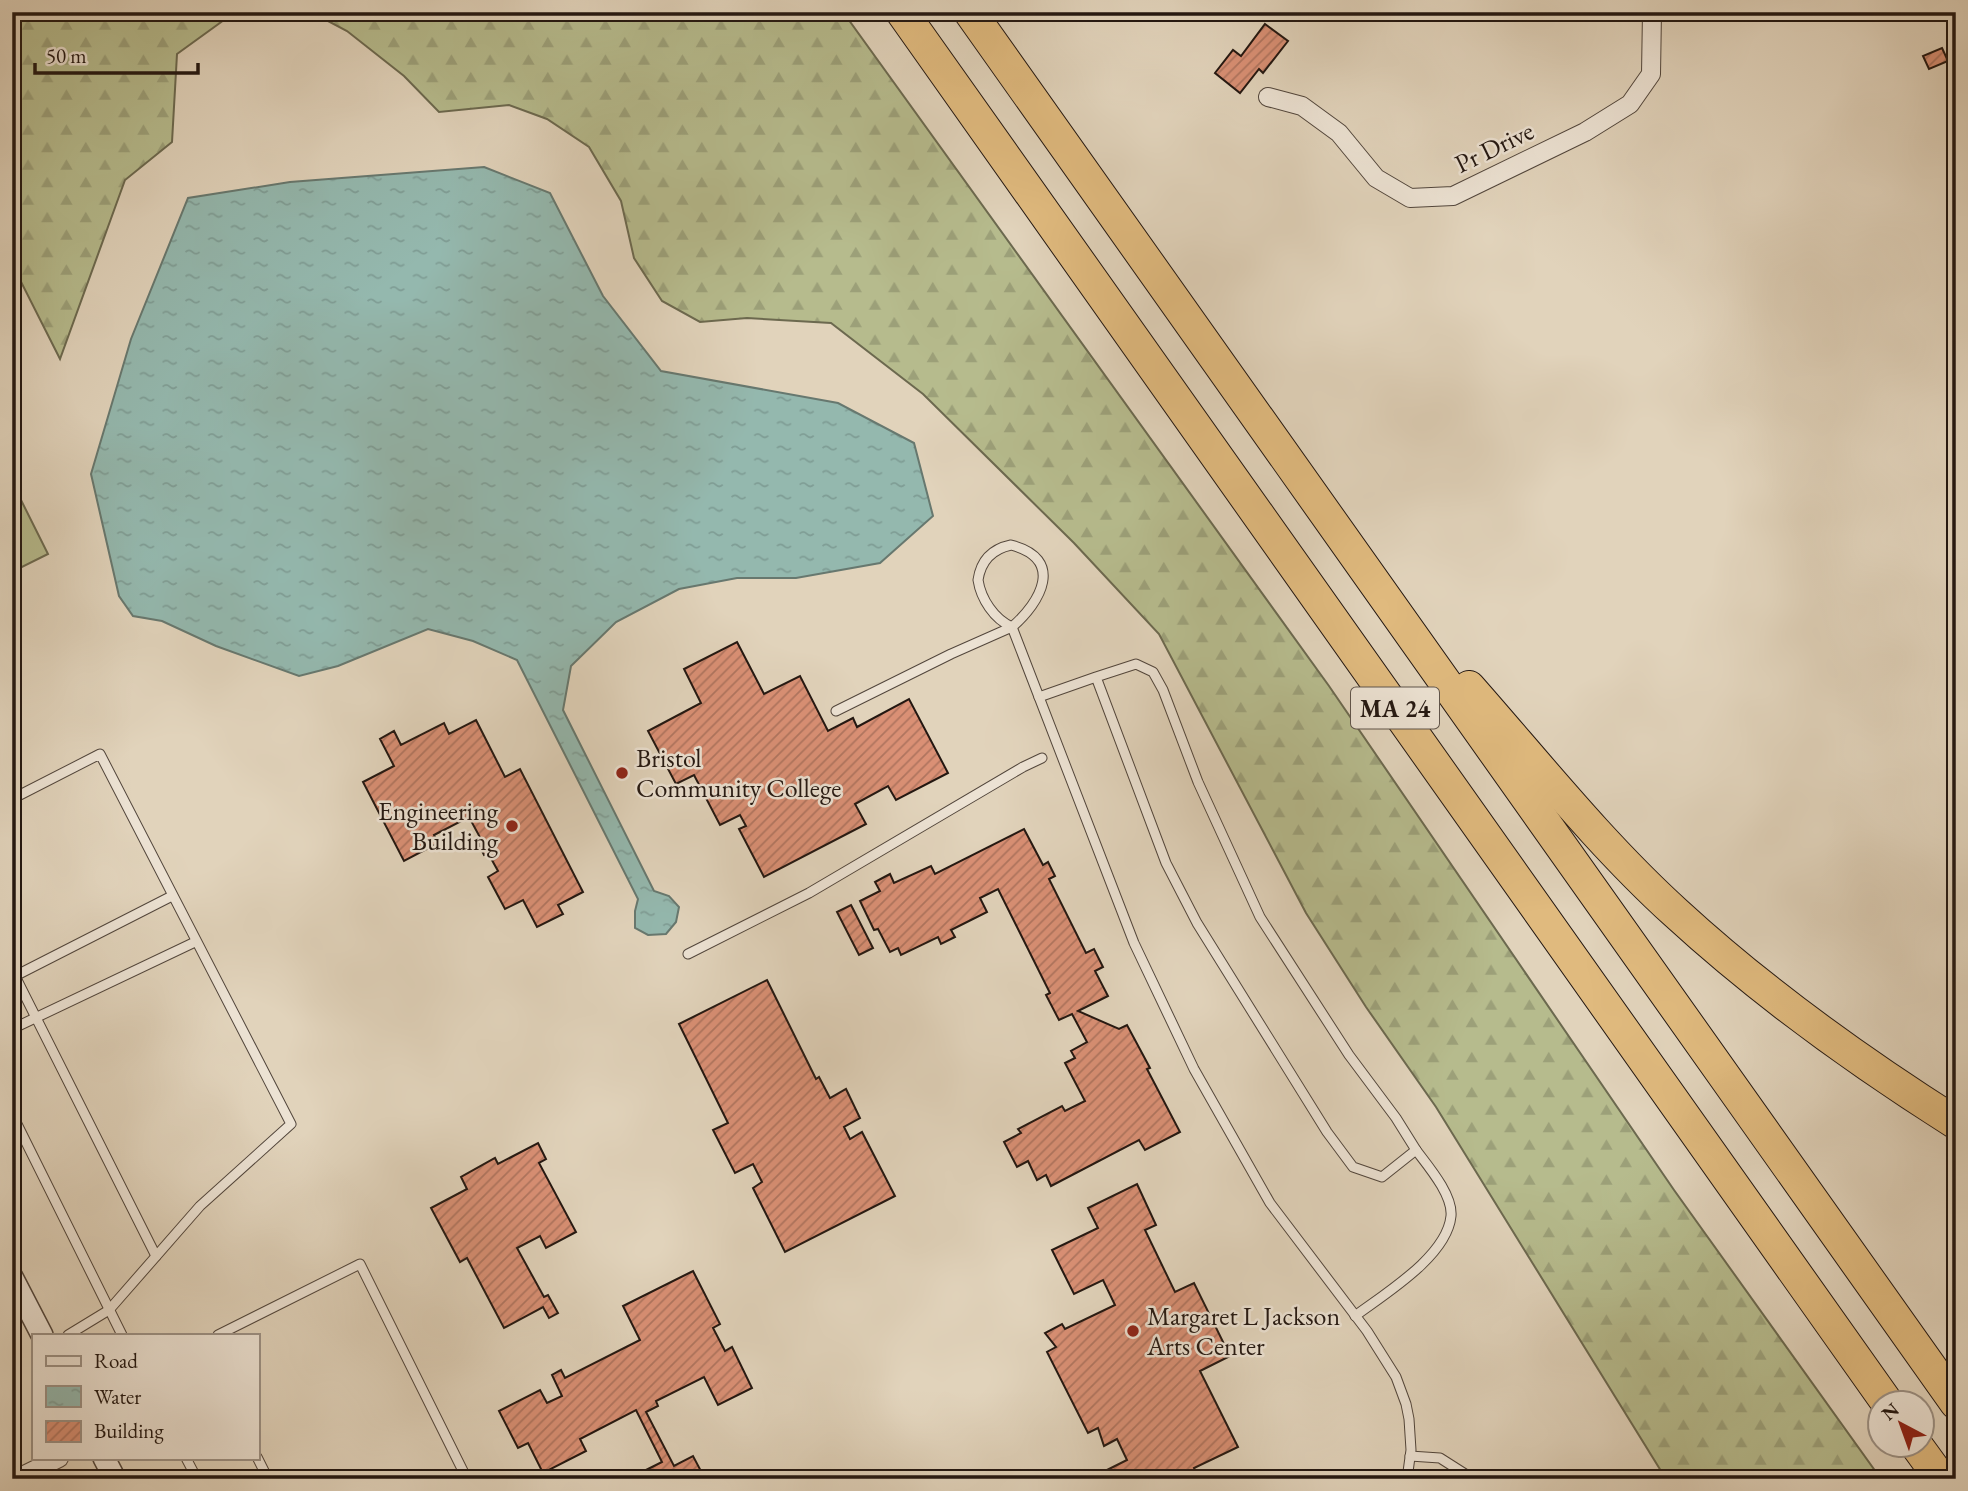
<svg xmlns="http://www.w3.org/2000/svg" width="1968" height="1491" viewBox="0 0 1968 1491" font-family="'EB Garamond',serif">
	<defs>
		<pattern id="forest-firs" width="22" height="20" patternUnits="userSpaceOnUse" patternTransform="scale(1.75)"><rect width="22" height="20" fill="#b6bb8d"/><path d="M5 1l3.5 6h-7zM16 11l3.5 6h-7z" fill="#9ca079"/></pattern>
		<pattern id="water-ripples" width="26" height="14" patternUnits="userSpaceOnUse" patternTransform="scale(1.75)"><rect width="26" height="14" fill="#94b8ae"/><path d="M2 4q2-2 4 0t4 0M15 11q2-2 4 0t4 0" fill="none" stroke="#7f9d95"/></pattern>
		<pattern id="building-hatch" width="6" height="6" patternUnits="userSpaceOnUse" patternTransform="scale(1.75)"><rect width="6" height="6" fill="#da9075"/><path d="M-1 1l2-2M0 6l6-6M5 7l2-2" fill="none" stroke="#b0755f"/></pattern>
	</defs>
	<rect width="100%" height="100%" fill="#e1d3bb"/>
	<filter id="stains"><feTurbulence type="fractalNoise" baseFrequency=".00286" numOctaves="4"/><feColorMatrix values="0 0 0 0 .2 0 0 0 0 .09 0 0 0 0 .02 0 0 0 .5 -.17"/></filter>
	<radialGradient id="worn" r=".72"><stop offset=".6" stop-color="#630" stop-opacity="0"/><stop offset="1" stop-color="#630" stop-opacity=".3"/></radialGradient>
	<!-- grass -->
	<path fill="#b6bb8d" stroke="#6c694f" stroke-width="2" d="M 12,482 L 48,554 L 12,572 Z"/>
	<!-- forest -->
	<g fill="url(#forest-firs)" stroke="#6c694f" stroke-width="2">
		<path d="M 12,12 L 235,12 L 177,54 L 172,142 L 125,180 L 60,359 L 12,264 Z"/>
		<path d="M 311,12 L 843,12 L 1329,686 L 1674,1190 L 1881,1479 L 1666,1479 L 1436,1107 L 1366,1007 L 1306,913 L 1159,634 L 1074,543 L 923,394 L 831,323 L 747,318 L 700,322 L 662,301 L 634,258 L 621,201 L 589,147 L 547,119 L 509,105 L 439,112 L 404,76 L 347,31 Z"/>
	</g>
	<!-- water -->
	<path fill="url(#water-ripples)" stroke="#67786f" stroke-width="2" d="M 484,167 L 550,193 L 603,296 L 661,371 L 838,403 L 914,443 L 933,516 L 880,563 L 796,578 L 737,578 L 679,589 L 616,622 L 571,666 L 563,710 L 654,891 L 669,896 L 679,907 L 676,922 L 666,934 L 648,935 L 635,928 L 635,911 L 638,899 L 517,660 L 473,641 L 428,629 L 338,666 L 299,676 L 216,646 L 162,621 L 133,616 L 119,596 L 91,474 L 131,339 L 188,198 L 290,182 Z"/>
	<!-- building -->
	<g fill="url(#building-hatch)" stroke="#231711" stroke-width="2">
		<path d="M 1265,24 L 1288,41 L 1263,73 L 1259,69 L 1240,93 L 1215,73 L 1233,50 L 1241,56 Z"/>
		<path d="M 1942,48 L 1948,61 L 1929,69 L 1923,56 Z"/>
		<path d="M 737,642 L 764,694 L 800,676 L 828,731 L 853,718 L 857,727 L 909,699 L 948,773 L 896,800 L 888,786 L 855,804 L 866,824 L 764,877 L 739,829 L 746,826 L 740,815 L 720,825 L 694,775 L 676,784 L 648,731 L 701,703 L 684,669 Z"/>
		<path d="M 476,720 L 505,777 L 520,769 L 583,892 L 558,905 L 563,914 L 537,927 L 523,900 L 505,909 L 488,877 L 498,871 L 488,853 L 484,855 L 478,843 L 482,841 L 469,817 L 434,835 L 438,843 L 404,861 L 363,782 L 394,766 L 380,739 L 394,731 L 401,745 L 444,723 L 449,734 Z"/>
		<path d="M 1024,829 L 1043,865 L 1048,862 L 1055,876 L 1049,879 L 1086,953 L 1094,949 L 1103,967 L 1095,971 L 1108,996 L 1078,1011 L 1119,1029 L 1127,1025 L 1150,1068 L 1147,1069 L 1180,1132 L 1145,1150 L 1139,1140 L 1051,1186 L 1046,1175 L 1037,1180 L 1028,1161 L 1017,1167 L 1004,1142 L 1021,1133 L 1018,1129 L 1062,1106 L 1065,1111 L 1085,1101 L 1065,1063 L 1075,1058 L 1071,1051 L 1087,1042 L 1072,1014 L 1059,1020 L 1046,995 L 1050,993 L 998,889 L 980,898 L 987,912 L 951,930 L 955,937 L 941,944 L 938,937 L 901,955 L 898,948 L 890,952 L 878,929 L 874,930 L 860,901 L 880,891 L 875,882 L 890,874 L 894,883 L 931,866 L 935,874 Z"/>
		<path d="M 851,905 L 873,948 L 859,955 L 837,912 Z"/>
		<path d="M 767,980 L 816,1079 L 819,1077 L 830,1098 L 846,1089 L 860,1118 L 844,1127 L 850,1139 L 862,1132 L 895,1196 L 785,1252 L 753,1188 L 762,1182 L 753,1164 L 735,1173 L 713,1130 L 728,1123 L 679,1024 Z"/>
		<path d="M 538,1143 L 546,1159 L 539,1163 L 576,1232 L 546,1248 L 540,1236 L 517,1248 L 544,1297 L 548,1295 L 558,1313 L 549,1318 L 543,1307 L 504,1328 L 467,1258 L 460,1262 L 431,1208 L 467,1189 L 461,1177 L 495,1158 L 498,1164 Z"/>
		<path d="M 1137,1184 L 1156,1225 L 1145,1230 L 1175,1292 L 1194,1283 L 1230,1356 L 1200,1371 L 1238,1447 L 1194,1468 L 1199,1479 L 1089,1479 L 1127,1460 L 1117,1439 L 1104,1446 L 1098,1428 L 1088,1433 L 1047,1352 L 1056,1347 L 1045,1333 L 1062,1324 L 1065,1329 L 1115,1305 L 1103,1280 L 1074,1294 L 1052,1250 L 1098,1228 L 1088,1208 Z"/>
		<path d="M 693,1271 L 720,1324 L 713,1328 L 725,1351 L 732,1347 L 752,1388 L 718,1405 L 704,1377 L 656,1401 L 658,1406 L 646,1412 L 674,1466 L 693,1456 L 702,1473 L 691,1479 L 628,1479 L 662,1462 L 636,1410 L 580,1439 L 586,1451 L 543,1473 L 528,1443 L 518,1448 L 499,1411 L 540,1390 L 547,1403 L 562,1396 L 552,1375 L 561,1370 L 565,1378 L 640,1340 L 623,1306 Z"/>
	</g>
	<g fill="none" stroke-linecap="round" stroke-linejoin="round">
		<!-- service casing -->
		<g stroke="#52463c" stroke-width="11">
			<g id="service">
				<path d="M 1011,545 C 1065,559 1041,602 1012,627 C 994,619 981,599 978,580 C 981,560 992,549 1011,545 Z"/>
				<path d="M 1039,697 L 1096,677 L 1166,863 L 1197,923 L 1327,1132 L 1353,1167 L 1382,1177 L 1416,1150 L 1396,1118 L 1349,1055 L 1260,917 L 1198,782 L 1163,690 L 1153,672 L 1136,664 L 1096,677"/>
				<path d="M 836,711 L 951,654 L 1012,627 L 1134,943 L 1194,1069 L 1270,1203 L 1367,1331 L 1396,1377 L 1406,1404 L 1409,1419 L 1411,1450 L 1407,1479"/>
				<path d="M 12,799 L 100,754 L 291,1124 L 200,1206 L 109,1310 L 68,1335"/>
				<path d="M 688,954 L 809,893 L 1023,767 L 1042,758"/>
				<path d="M 12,970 L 156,1256"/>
				<path d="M 15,976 L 172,896"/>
				<path d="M 12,1029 L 195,942"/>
				<path d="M 12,1114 L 122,1335"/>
				<path d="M 1355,1316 C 1386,1293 1447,1256 1451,1216 C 1453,1195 1428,1166 1416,1150"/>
				<path d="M 218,1335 L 360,1264 L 467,1479"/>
				<path d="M 1410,1456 L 1440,1458 L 1473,1479"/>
				<path d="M 257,1457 L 268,1479"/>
				<path d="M 186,1458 L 197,1479"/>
			</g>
		</g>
		<!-- minor casing -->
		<g stroke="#52463c" stroke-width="20">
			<g id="minor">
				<path d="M 1268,97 L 1302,106 L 1339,133 L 1376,178 L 1410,198 L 1453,196 L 1585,132 L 1630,104 L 1651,74 L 1652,12"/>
				<path d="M 16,1479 L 59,1458"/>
			</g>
		</g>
		<!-- tertiary casing -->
		<g stroke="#52463c" stroke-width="24">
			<g id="tertiary">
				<path d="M 12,1277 L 42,1335"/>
				<path d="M 104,1458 L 115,1479"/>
			</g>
		</g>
		<!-- motorway casing -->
		<g stroke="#231711" stroke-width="34">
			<g id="motorway">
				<path d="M 902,12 L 1888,1404"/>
				<path d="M 970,12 L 1956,1403"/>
				<path d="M 1469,687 C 1536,763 1601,845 1676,913 C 1762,992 1858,1061 1956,1123"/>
				<path d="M 1917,1446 L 1941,1479"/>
			</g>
		</g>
		<!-- service -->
		<use href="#service" stroke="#ece2d3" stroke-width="9"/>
		<!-- minor -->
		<use href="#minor" stroke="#ece2d3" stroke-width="18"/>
		<!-- tertiary -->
		<use href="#tertiary" stroke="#ece2d3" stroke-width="21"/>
		<!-- motorway -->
		<use href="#motorway" stroke="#e0ba7e" stroke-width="32"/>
	</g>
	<!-- markers -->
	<g fill="#8f2418" stroke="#ece2d3" stroke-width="2.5">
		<circle cx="622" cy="773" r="7"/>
		<circle cx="512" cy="826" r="7"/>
		<circle cx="1133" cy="1331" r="7"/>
	</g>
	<g text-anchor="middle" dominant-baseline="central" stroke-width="5" stroke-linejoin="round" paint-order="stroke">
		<!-- shield labels -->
		<rect fill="#ece2d3" stroke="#5f544b" stroke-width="2" x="1351" y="687.5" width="88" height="41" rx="5"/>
		<g font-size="24" font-weight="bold" fill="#231711">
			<text x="1395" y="708">MA 24</text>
		</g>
		<!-- street labels -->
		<g font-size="26" fill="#231711" stroke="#ece2d3">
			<text transform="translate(1494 147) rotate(-26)">Pr Drive</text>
		</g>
		<!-- poi labels -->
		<g font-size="26" fill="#231711" stroke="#ece2d3" text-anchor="start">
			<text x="636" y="758">Bristol<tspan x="636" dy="30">Community College</tspan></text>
			<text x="498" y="811" text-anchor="end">Engineering<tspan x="498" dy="30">Building</tspan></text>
			<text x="1147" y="1316">Margaret L Jackson<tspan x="1147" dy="30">Arts Center</tspan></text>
		</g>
	</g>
	<!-- margin -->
	<rect width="1968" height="1491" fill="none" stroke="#e1d3bb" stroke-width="42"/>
	<rect x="14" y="14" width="1940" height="1463" fill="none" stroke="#231711" stroke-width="3.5"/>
	<rect x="21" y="21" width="1926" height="1449" fill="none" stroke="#231711" stroke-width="2"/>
	<!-- legend -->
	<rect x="32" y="1334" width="228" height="126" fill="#ece2d3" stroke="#9c9185" stroke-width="2"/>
	<rect x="46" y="1356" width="35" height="10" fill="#ece2d3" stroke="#9c9185" stroke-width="2"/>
	<text x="94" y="1368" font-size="21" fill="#231711">Road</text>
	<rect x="46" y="1386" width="35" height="21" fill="url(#water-ripples)" stroke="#9c9185" stroke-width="2"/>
	<text x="94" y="1404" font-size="21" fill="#231711">Water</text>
	<rect x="46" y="1421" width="35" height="21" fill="url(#building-hatch)" stroke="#9c9185" stroke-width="2"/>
	<text x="94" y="1438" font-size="21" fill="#231711">Building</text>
	<!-- north arrow -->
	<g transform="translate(1901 1424) rotate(319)"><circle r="33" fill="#ece2d3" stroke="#9c9185" stroke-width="2"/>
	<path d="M0-5L12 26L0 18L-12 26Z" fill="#8f2418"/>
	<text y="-10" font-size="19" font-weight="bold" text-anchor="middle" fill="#231711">N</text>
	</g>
	<!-- scale -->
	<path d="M35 63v10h163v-10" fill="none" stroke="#231711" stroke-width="3.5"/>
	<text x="46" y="63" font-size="21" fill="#231711" stroke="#ece2d3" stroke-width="5" paint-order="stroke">50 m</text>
	<rect width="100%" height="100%" filter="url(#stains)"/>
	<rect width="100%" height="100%" fill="url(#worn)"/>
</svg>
